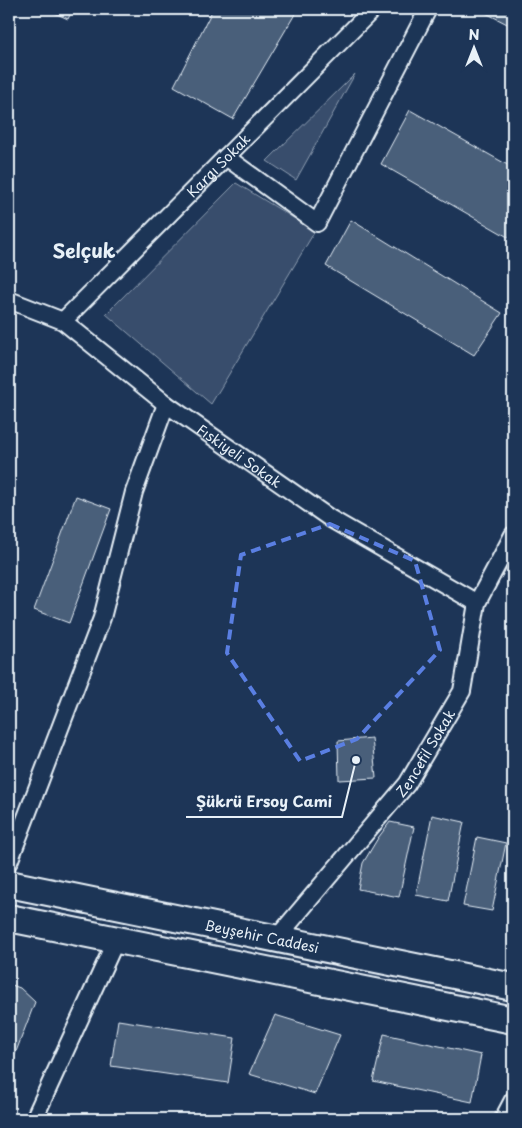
<svg xmlns="http://www.w3.org/2000/svg" width="522" height="1128" viewBox="0 0 522 1128" font-family="'Playpen Sans',sans-serif">
	<rect width="100%" height="100%" fill="#1d3557"/>
	<filter id="ink" filterUnits="userSpaceOnUse"><feTurbulence type="fractalNoise" baseFrequency=".02" numOctaves="2"/><feDisplacementMap in="SourceGraphic" scale="10" xChannelSelector="R" yChannelSelector="G"/><feConvolveMatrix kernelMatrix="1 2 1 2 8 2 1 2 1" color-interpolation-filters="sRGB"/></filter>
	<g filter="url(#ink)">
		<!-- green -->
		<g fill="#374d6c" stroke="#909fb2">
			<path d="M 355,74 L 296,180 L 267,161 Z"/>
			<path d="M 236,183 L 315,231 L 211,404 L 106,314 Z"/>
		</g>
		<!-- building -->
		<g fill="#495e7a" stroke="#e8f1f8">
			<path d="M 46,9 L 73,9 L 68,19 Z"/>
			<path d="M 213,9 L 298,9 L 233,119 L 174,86 Z"/>
			<path d="M 484,9 L 513,9 L 513,27 L 482,11 Z"/>
			<path d="M 410,110 L 513,168 L 513,240 L 381,164 Z"/>
			<path d="M 351,220 L 502,313 L 474,355 L 326,266 Z"/>
			<path d="M 76,496 L 111,509 L 69,623 L 34,610 Z"/>
			<path d="M 372,738 L 376,778 L 339,780 L 338,741 Z"/>
			<path d="M 432,815 L 464,822 L 448,901 L 416,895 Z"/>
			<path d="M 390,822 L 414,827 L 399,897 L 358,889 L 363,863 L 378,838 Z"/>
			<path d="M 477,837 L 506,843 L 492,911 L 463,906 Z"/>
			<path d="M 9,984 L 20,988 L 35,1002 L 9,1070 Z"/>
			<path d="M 275,1015 L 340,1035 L 315,1094 L 249,1074 Z"/>
			<path d="M 118,1020 L 235,1038 L 228,1083 L 111,1066 Z"/>
			<path d="M 384,1034 L 481,1055 L 472,1102 L 373,1081 Z"/>
		</g>
		<g fill="none" stroke-linecap="round" stroke-linejoin="round">
			<!-- street casing -->
			<g stroke="#e8f1f8" stroke-width="20">
				<g id="street">
					<path d="M 226,157 L 317,223 L 428,9"/>
					<path id="s1" d="M 9,300 L 63,321 L 166,404 L 331,519 L 477,603"/>
					<path id="s2" d="M 63,321 L 373,9"/>
					<path d="M 9,862 L 102,618 L 134,492 L 166,404"/>
					<path id="s3" d="M 276,939 L 407,784 L 462,691 L 477,603 L 513,535"/>
					<path d="M 34,1119 L 116,940"/>
					<path d="M 503,1119 L 513,1100"/>
				</g>
			</g>
			<!-- primary casing -->
			<g stroke="#e8f1f8" stroke-width="30">
				<g id="primary">
					<path id="s4" d="M 9,884 L 513,987"/>
					<path d="M 9,918 L 513,1020"/>
				</g>
			</g>
			<!-- street -->
			<use href="#street" stroke="#1d3557" stroke-width="16"/>
			<!-- primary -->
			<use href="#primary" stroke="#1d3557" stroke-width="26"/>
		</g>
	</g>
	<!-- marked area -->
	<path fill="none" stroke="#5a7fe2" stroke-width="4" stroke-dasharray="10 6" stroke-linejoin="round" d="M 330,524 L 415,561 L 440,650 L 357,739 L 300,761 L 227,653 L 241,555 Z"/>
	<g text-anchor="middle" dominant-baseline="central" stroke-width="5" stroke-linejoin="round" paint-order="stroke">
		<!-- street labels -->
		<g font-size="14" fill="#e8f1f8" stroke="#1d3557">
			<text stroke="none"><textPath href="#s2" startOffset="220">Kargı Sokak</textPath></text>
			<text stroke="none"><textPath href="#s1" startOffset="280">Fıskiyeli Sokak</textPath></text>
			<text stroke="none"><textPath href="#s3" startOffset="239">Zencefil Sokak</textPath></text>
			<text stroke="none"><textPath href="#s4" startOffset="258">Beyşehir Caddesi</textPath></text>
		</g>
		<!-- district labels -->
		<g font-size="19" font-weight="bold" fill="#e8f1f8" stroke="#1d3557">
			<text x="84" y="250">Selçuk</text>
		</g>
	</g>
	<!-- callouts -->
	<path fill="none" stroke="#e8f1f8" stroke-width="2" d="M356 760L342 817H186"/>
	<circle fill="#e8f1f8" stroke="#1d3557" stroke-width="2" cx="356" cy="760" r="5"/>
	<g font-size="15" text-anchor="middle" font-weight="bold" fill="#e8f1f8" stroke="#1d3557" stroke-width="5" stroke-linejoin="round" paint-order="stroke">
		<text x="264" y="807">Şükrü Ersoy Cami</text>
	</g>
	<!-- margin -->
	<rect width="522" height="1128" fill="none" stroke="#1d3557" stroke-width="30"/>
	<rect x="15" y="15" width="492" height="1098" fill="none" stroke="#e8f1f8" stroke-width="2" filter="url(#ink)"/>
	<!-- north arrow -->
	<g transform="translate(474 48)" stroke="#1d3557" stroke-width="4" paint-order="stroke">
	<path d="M0-4L9 19L0 12L-9 19Z" fill="#e8f1f8"/>
	<text y="-8" font-size="14" font-weight="bold" text-anchor="middle" fill="#e8f1f8">N</text>
	</g>
</svg>
